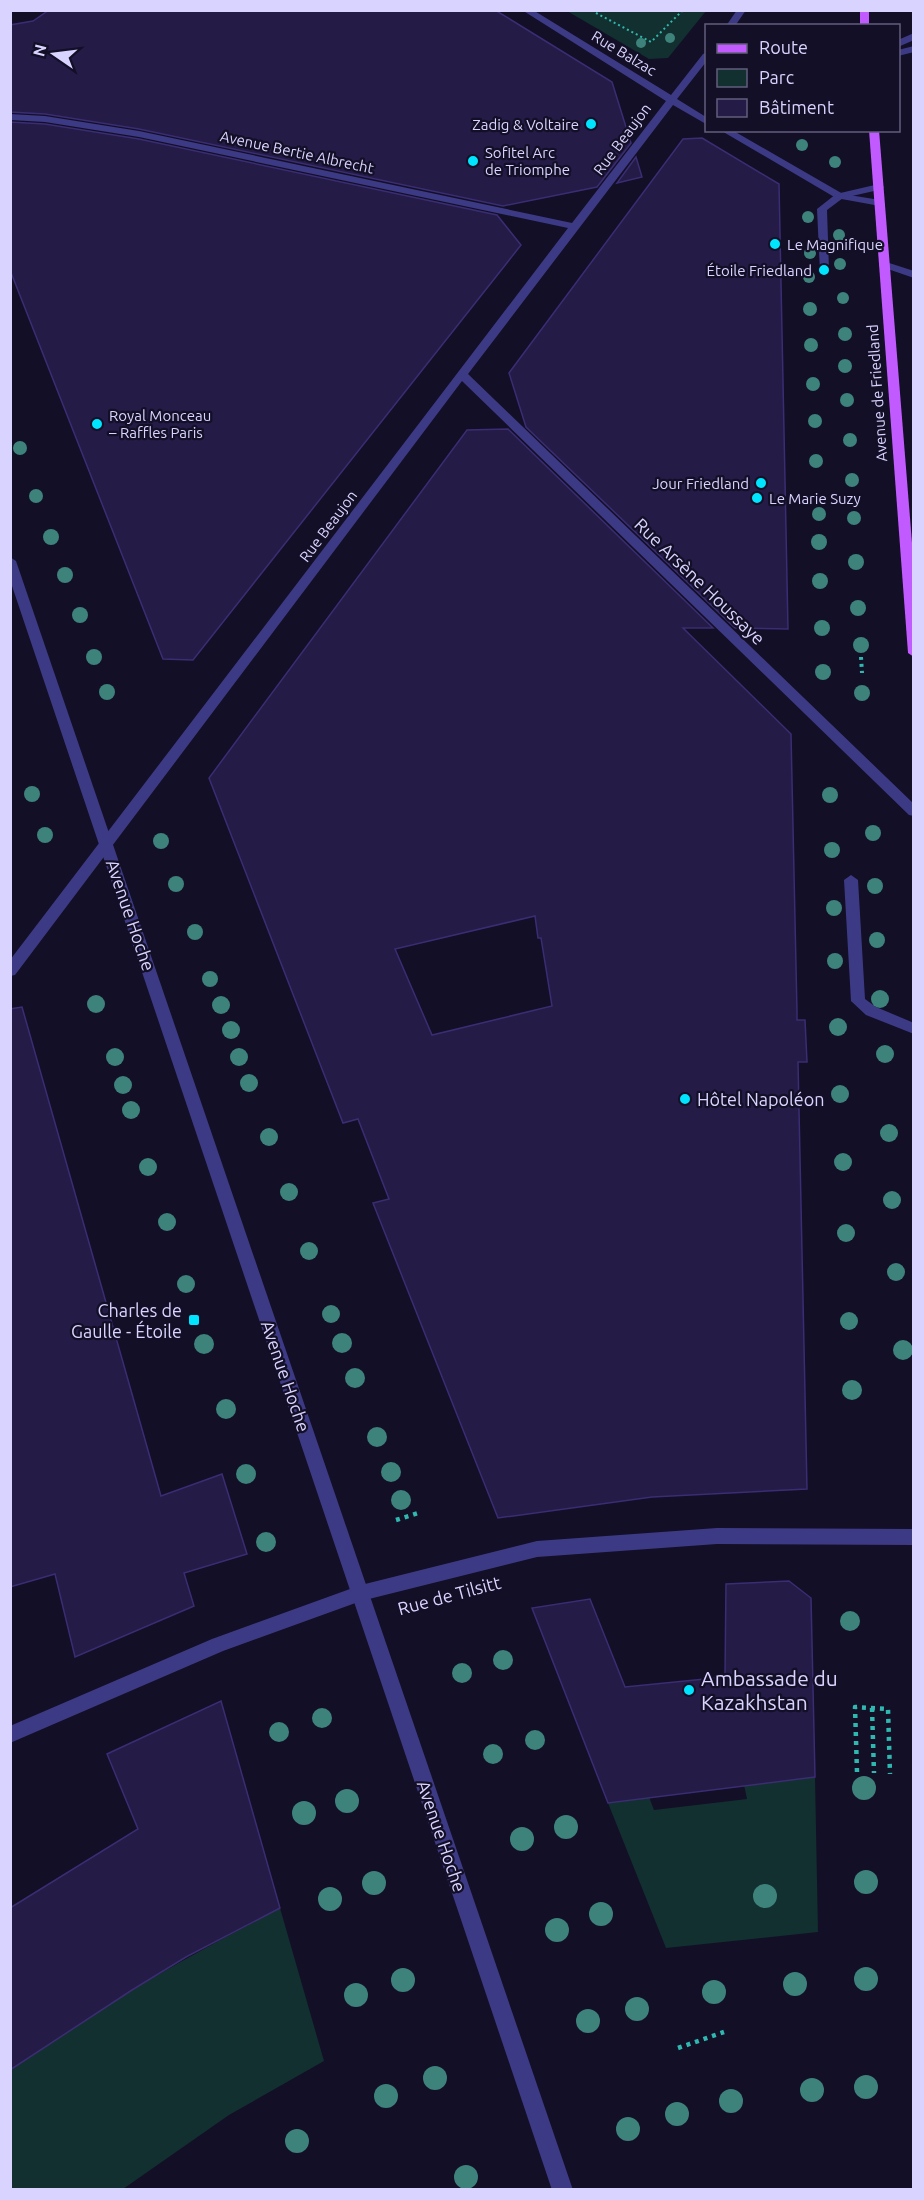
<svg xmlns="http://www.w3.org/2000/svg" width="924" height="2200" viewBox="0 0 924 2200" font-family="Ubuntu,sans-serif">
	<rect width="100%" height="100%" fill="#130f26"/>
	<!-- green -->
	<g fill="#12302f">
		<path d="M 567,11 L 706,11 L 668,58 L 649,59 Z"/>
		<path d="M 815,1777 L 818,1932 L 666,1948 L 608,1803 L 649,1797 L 654,1810 L 747,1799 L 744,1785 Z"/>
		<path d="M 280,1908 L 324,2061 L 229,2115 L 123,2189 L 11,2189 L 10,2071 C 95,2008 187,1957 280,1908 Z"/>
	</g>
	<!-- building -->
	<g fill="#241b47" stroke="#3b2d73" stroke-width="1.5" fill-rule="evenodd">
		<path d="M 49,10 L 495,10 L 612,82 L 631,143 L 597,187 L 503,206 L 139,129 L 45,114 L 10,112 L 10,25 L 33,21 Z"/>
		<path d="M 10,122 L 45,124 L 139,139 L 497,215 L 521,245 L 193,660 L 163,659 L 10,270 Z"/>
		<path d="M 702,138 L 779,184 L 788,629 L 735,628 L 526,427 L 509,373 L 683,139 Z"/>
		<path d="M 636,157 L 642,177 L 617,183 Z"/>
		<path d="M 508,429 L 713,628 L 683,628 L 791,734 L 797,1012 L 797,1020 L 805,1020 L 807,1062 L 798,1062 L 807,1489 L 652,1497 L 498,1518 L 373,1203 L 389,1199 L 358,1119 L 343,1123 L 209,778 L 467,430 ZM 535,916 L 538,938 L 541,938 L 552,1006 L 432,1035 L 395,949 Z"/>
		<path d="M 22,1007 L 161,1496 L 222,1474 L 247,1554 L 184,1573 L 194,1606 L 75,1657 L 55,1574 L 10,1587 L 10,1009 Z"/>
		<path d="M 789,1581 L 811,1598 L 815,1777 L 608,1803 L 532,1608 L 590,1599 L 625,1687 L 725,1677 L 726,1584 Z"/>
		<path d="M 221,1701 L 280,1908 L 186,1957 L 132,1990 L 10,2070 L 10,1908 L 138,1829 L 107,1754 Z"/>
	</g>
	<g fill="none" stroke-linecap="round" stroke-linejoin="round">
		<!-- path-far2 -->
		<path stroke="#2fb8b0" stroke-width="2" stroke-dasharray="2 3" stroke-linecap="butt" d="M 596,13 L 651,42 L 683,10"/>
		<!-- path-far1 -->
		<path stroke="#2fb8b0" stroke-width="4" stroke-dasharray="3 4" stroke-linecap="butt" d="M 861,657 L 862,673"/>
		<!-- path -->
		<g stroke="#2fb8b0" stroke-width="4.5" stroke-dasharray="4 5" stroke-linecap="butt">
			<path d="M 396,1520 L 418,1513"/>
			<path d="M 872,1708 L 874,1773"/>
			<path d="M 857,1772 L 855,1707 L 888,1709 L 890,1774"/>
			<path d="M 678,2048 L 724,2032"/>
		</g>
		<!-- service -->
		<g fill="#3d3a85" fill-rule="evenodd">
			<path d="M 914,33 L 914,40 L 898,47 L 898,40 Z"/>
			<path d="M 879,184 L 884,187 L 883,189 L 843,198 L 827,210 L 829,270 L 820,272 L 817,209 L 836,194 Z"/>
			<path d="M 851,875 L 858,880 L 865,999 L 876,1007 L 914,1023 L 914,1034 L 866,1015 L 851,1001 L 844,880 Z"/>
		</g>
		<!-- minor -->
		<g fill="#3d3a85" fill-rule="evenodd">
			<path d="M 522,10 L 533,10 L 671,95 L 703,54 L 706,53 L 706,62 L 677,99 L 706,117 L 706,124 L 673,105 L 468,374 L 914,804 L 914,816 L 909,815 L 462,381 L 15,975 L 10,976 L 10,960 L 568,228 L 139,137 L 45,122 L 10,120 L 10,114 L 45,116 L 139,131 L 572,223 L 666,101 Z"/>
			<path d="M 737,10 L 746,10 L 735,26 L 726,26 Z"/>
			<path d="M 914,46 L 914,52 L 898,56 L 898,50 Z"/>
			<path d="M 720,130 L 732,130 L 843,194 L 880,200 L 885,203 L 880,206 L 836,198 Z"/>
			<path d="M 883,261 L 914,271 L 914,278 L 879,266 L 879,262 Z"/>
			<path d="M 717,1528 L 914,1529 L 914,1545 L 717,1544 L 537,1557 L 361,1601 L 223,1651 L 10,1743 L 10,1726 L 212,1639 L 361,1585 L 537,1541 Z"/>
		</g>
		<!-- tertiary -->
		<path fill="#3d3a85" fill-rule="evenodd" d="M 10,557 L 16,561 L 573,2190 L 552,2190 L 10,580 Z"/>
		<!-- primary -->
		<g fill="#c25bff" fill-rule="evenodd">
			<rect x="860" y="10" width="9" height="16"/>
			<path d="M 869,130 L 879,130 L 914,568 L 914,657 L 908,653 Z"/>
		</g>
	</g>
	<!-- trees -->
	<g fill="#3d827b">
		<circle cx="670" cy="38" r="5"/>
		<circle cx="641" cy="43" r="5"/>
		<circle cx="802" cy="145" r="6"/>
		<circle cx="835" cy="162" r="6"/>
		<circle cx="808" cy="217" r="6"/>
		<circle cx="839" cy="235" r="6"/>
		<circle cx="810" cy="253" r="6"/>
		<circle cx="840" cy="264" r="6"/>
		<circle cx="809" cy="277" r="6"/>
		<circle cx="843" cy="298" r="6"/>
		<circle cx="810" cy="309" r="7"/>
		<circle cx="845" cy="334" r="7"/>
		<circle cx="811" cy="345" r="7"/>
		<circle cx="845" cy="366" r="7"/>
		<circle cx="813" cy="384" r="7"/>
		<circle cx="847" cy="400" r="7"/>
		<circle cx="815" cy="421" r="7"/>
		<circle cx="850" cy="440" r="7"/>
		<circle cx="20" cy="448" r="7"/>
		<circle cx="816" cy="461" r="7"/>
		<circle cx="852" cy="480" r="7"/>
		<circle cx="36" cy="496" r="7"/>
		<circle cx="819" cy="514" r="7"/>
		<circle cx="854" cy="518" r="7"/>
		<circle cx="51" cy="537" r="8"/>
		<circle cx="819" cy="542" r="8"/>
		<circle cx="856" cy="562" r="8"/>
		<circle cx="65" cy="575" r="8"/>
		<circle cx="820" cy="581" r="8"/>
		<circle cx="858" cy="608" r="8"/>
		<circle cx="80" cy="615" r="8"/>
		<circle cx="822" cy="628" r="8"/>
		<circle cx="861" cy="645" r="8"/>
		<circle cx="94" cy="657" r="8"/>
		<circle cx="823" cy="672" r="8"/>
		<circle cx="107" cy="692" r="8"/>
		<circle cx="862" cy="693" r="8"/>
		<circle cx="32" cy="794" r="8"/>
		<circle cx="830" cy="795" r="8"/>
		<circle cx="873" cy="833" r="8"/>
		<circle cx="45" cy="835" r="8"/>
		<circle cx="161" cy="841" r="8"/>
		<circle cx="832" cy="850" r="8"/>
		<circle cx="176" cy="884" r="8"/>
		<circle cx="875" cy="886" r="8"/>
		<circle cx="834" cy="908" r="8"/>
		<circle cx="195" cy="932" r="8"/>
		<circle cx="877" cy="940" r="8"/>
		<circle cx="835" cy="961" r="8"/>
		<circle cx="210" cy="979" r="8"/>
		<circle cx="880" cy="999" r="9"/>
		<circle cx="96" cy="1004" r="9"/>
		<circle cx="221" cy="1005" r="9"/>
		<circle cx="838" cy="1027" r="9"/>
		<circle cx="231" cy="1030" r="9"/>
		<circle cx="885" cy="1054" r="9"/>
		<circle cx="115" cy="1057" r="9"/>
		<circle cx="239" cy="1057" r="9"/>
		<circle cx="249" cy="1083" r="9"/>
		<circle cx="123" cy="1085" r="9"/>
		<circle cx="840" cy="1094" r="9"/>
		<circle cx="131" cy="1110" r="9"/>
		<circle cx="889" cy="1133" r="9"/>
		<circle cx="269" cy="1137" r="9"/>
		<circle cx="843" cy="1162" r="9"/>
		<circle cx="148" cy="1167" r="9"/>
		<circle cx="289" cy="1192" r="9"/>
		<circle cx="892" cy="1200" r="9"/>
		<circle cx="167" cy="1222" r="9"/>
		<circle cx="846" cy="1233" r="9"/>
		<circle cx="309" cy="1251" r="9"/>
		<circle cx="896" cy="1272" r="9"/>
		<circle cx="186" cy="1284" r="9"/>
		<circle cx="331" cy="1314" r="9"/>
		<circle cx="849" cy="1321" r="9"/>
		<circle cx="342" cy="1343" r="10"/>
		<circle cx="204" cy="1344" r="10"/>
		<circle cx="903" cy="1350" r="10"/>
		<circle cx="355" cy="1378" r="10"/>
		<circle cx="852" cy="1390" r="10"/>
		<circle cx="226" cy="1409" r="10"/>
		<circle cx="377" cy="1437" r="10"/>
		<circle cx="391" cy="1472" r="10"/>
		<circle cx="246" cy="1474" r="10"/>
		<circle cx="401" cy="1500" r="10"/>
		<circle cx="266" cy="1542" r="10"/>
		<circle cx="850" cy="1621" r="10"/>
		<circle cx="503" cy="1660" r="10"/>
		<circle cx="462" cy="1673" r="10"/>
		<circle cx="322" cy="1718" r="10"/>
		<circle cx="279" cy="1732" r="10"/>
		<circle cx="535" cy="1740" r="10"/>
		<circle cx="493" cy="1754" r="10"/>
		<circle cx="864" cy="1788" r="12"/>
		<circle cx="347" cy="1801" r="12"/>
		<circle cx="304" cy="1813" r="12"/>
		<circle cx="566" cy="1827" r="12"/>
		<circle cx="522" cy="1839" r="12"/>
		<circle cx="866" cy="1882" r="12"/>
		<circle cx="374" cy="1883" r="12"/>
		<circle cx="765" cy="1896" r="12"/>
		<circle cx="330" cy="1899" r="12"/>
		<circle cx="601" cy="1914" r="12"/>
		<circle cx="557" cy="1930" r="12"/>
		<circle cx="866" cy="1979" r="12"/>
		<circle cx="403" cy="1980" r="12"/>
		<circle cx="795" cy="1984" r="12"/>
		<circle cx="714" cy="1992" r="12"/>
		<circle cx="356" cy="1995" r="12"/>
		<circle cx="637" cy="2009" r="12"/>
		<circle cx="588" cy="2021" r="12"/>
		<circle cx="435" cy="2078" r="12"/>
		<circle cx="866" cy="2087" r="12"/>
		<circle cx="812" cy="2090" r="12"/>
		<circle cx="386" cy="2096" r="12"/>
		<circle cx="731" cy="2101" r="12"/>
		<circle cx="677" cy="2114" r="12"/>
		<circle cx="628" cy="2129" r="12"/>
		<circle cx="297" cy="2141" r="12"/>
		<circle cx="466" cy="2177" r="12"/>
	</g>
	<!-- markers -->
	<g fill="#00e5ff" stroke="#130f26" stroke-width="2">
		<circle cx="591" cy="124" r="6"/>
		<circle cx="473" cy="161" r="6"/>
		<circle cx="775" cy="244" r="6"/>
		<circle cx="824" cy="270" r="6"/>
		<circle cx="97" cy="424" r="6"/>
		<circle cx="761" cy="483" r="6"/>
		<circle cx="757" cy="498" r="6"/>
		<circle cx="685" cy="1099" r="6"/>
		<rect x="188" y="1314" width="12" height="12" rx="3"/>
		<circle cx="689" cy="1690" r="6"/>
	</g>
	<g text-anchor="middle" dominant-baseline="central" stroke-width="4.5" stroke-linejoin="round" paint-order="stroke">
		<!-- far-street labels -->
		<g font-size="15" fill="#d9d4ff" stroke="#130f26">
			<text transform="translate(624 53) rotate(31)">Rue Balzac</text>
			<text transform="translate(622 139) rotate(-53)">Rue Beaujon</text>
			<text transform="translate(297 152) rotate(12)">Avenue Bertie Albrecht</text>
			<text transform="translate(877 393) rotate(-94)">Avenue de Friedland</text>
			<text transform="translate(328 526) rotate(-53)">Rue Beaujon</text>
		</g>
		<!-- far-poi labels -->
		<g font-size="15" fill="#d9d4ff" stroke="#130f26" text-anchor="start">
			<text x="579" y="124" text-anchor="end">Zadig &amp; Voltaire</text>
			<text x="485" y="152">Sofitel Arc<tspan x="485" dy="17">de Triomphe</tspan></text>
			<text x="787" y="244">Le Magnifique</text>
			<text x="812" y="270" text-anchor="end">Étoile Friedland</text>
			<text x="109" y="415">Royal Monceau<tspan x="109" dy="17">– Raffles Paris</tspan></text>
			<text x="749" y="483" text-anchor="end">Jour Friedland</text>
			<text x="769" y="498">Le Marie Suzy</text>
		</g>
		<!-- street labels -->
		<g font-size="18" fill="#d9d4ff" stroke="#130f26">
			<text transform="translate(700 581) rotate(44)">Rue Arsène Houssaye</text>
			<text transform="translate(131 915) rotate(71)">Avenue Hoche</text>
			<text transform="translate(286 1376) rotate(71)">Avenue Hoche</text>
			<text transform="translate(449 1595) rotate(-15)">Rue de Tilsitt</text>
			<text transform="translate(442 1836) rotate(71)">Avenue Hoche</text>
		</g>
		<!-- poi labels -->
		<g font-size="18" fill="#d9d4ff" stroke="#130f26" text-anchor="start">
			<text x="697" y="1099">Hôtel Napoléon</text>
			<text x="182" y="1310" text-anchor="end">Charles de<tspan x="182" dy="21">Gaulle - Étoile</tspan></text>
		</g>
		<!-- near-poi labels -->
		<g font-size="21" fill="#d9d4ff" stroke="#130f26" text-anchor="start">
			<text x="701" y="1678">Ambassade du<tspan x="701" dy="24">Kazakhstan</tspan></text>
		</g>
	</g>
	<!-- border -->
	<rect width="924" height="2200" fill="none" stroke="#d9d4ff" stroke-width="24"/>
	<!-- legend -->
	<rect x="705" y="24" width="195" height="108" fill="#130f26" stroke="#625e7d" stroke-width="1.5"/>
	<rect x="717" y="44" width="30" height="9" fill="#c25bff" stroke="#625e7d" stroke-width="1.5"/>
	<text x="759" y="54" font-size="18" fill="#d9d4ff">Route</text>
	<rect x="717" y="69" width="30" height="18" fill="#12302f" stroke="#625e7d" stroke-width="1.5"/>
	<text x="759" y="84" font-size="18" fill="#d9d4ff">Parc</text>
	<rect x="717" y="99" width="30" height="18" fill="#241b47" stroke="#625e7d" stroke-width="1.5"/>
	<text x="759" y="114" font-size="18" fill="#d9d4ff">Bâtiment</text>
	<!-- north arrow -->
	<g transform="translate(54 54) rotate(284)" stroke="#130f26" stroke-width="4.5" paint-order="stroke">
	<path d="M0-4.5L10 22L0 15L-10 22Z" fill="#d9d4ff"/>
	<text y="-9" font-size="16" font-weight="bold" text-anchor="middle" fill="#d9d4ff">N</text>
	</g>
</svg>
